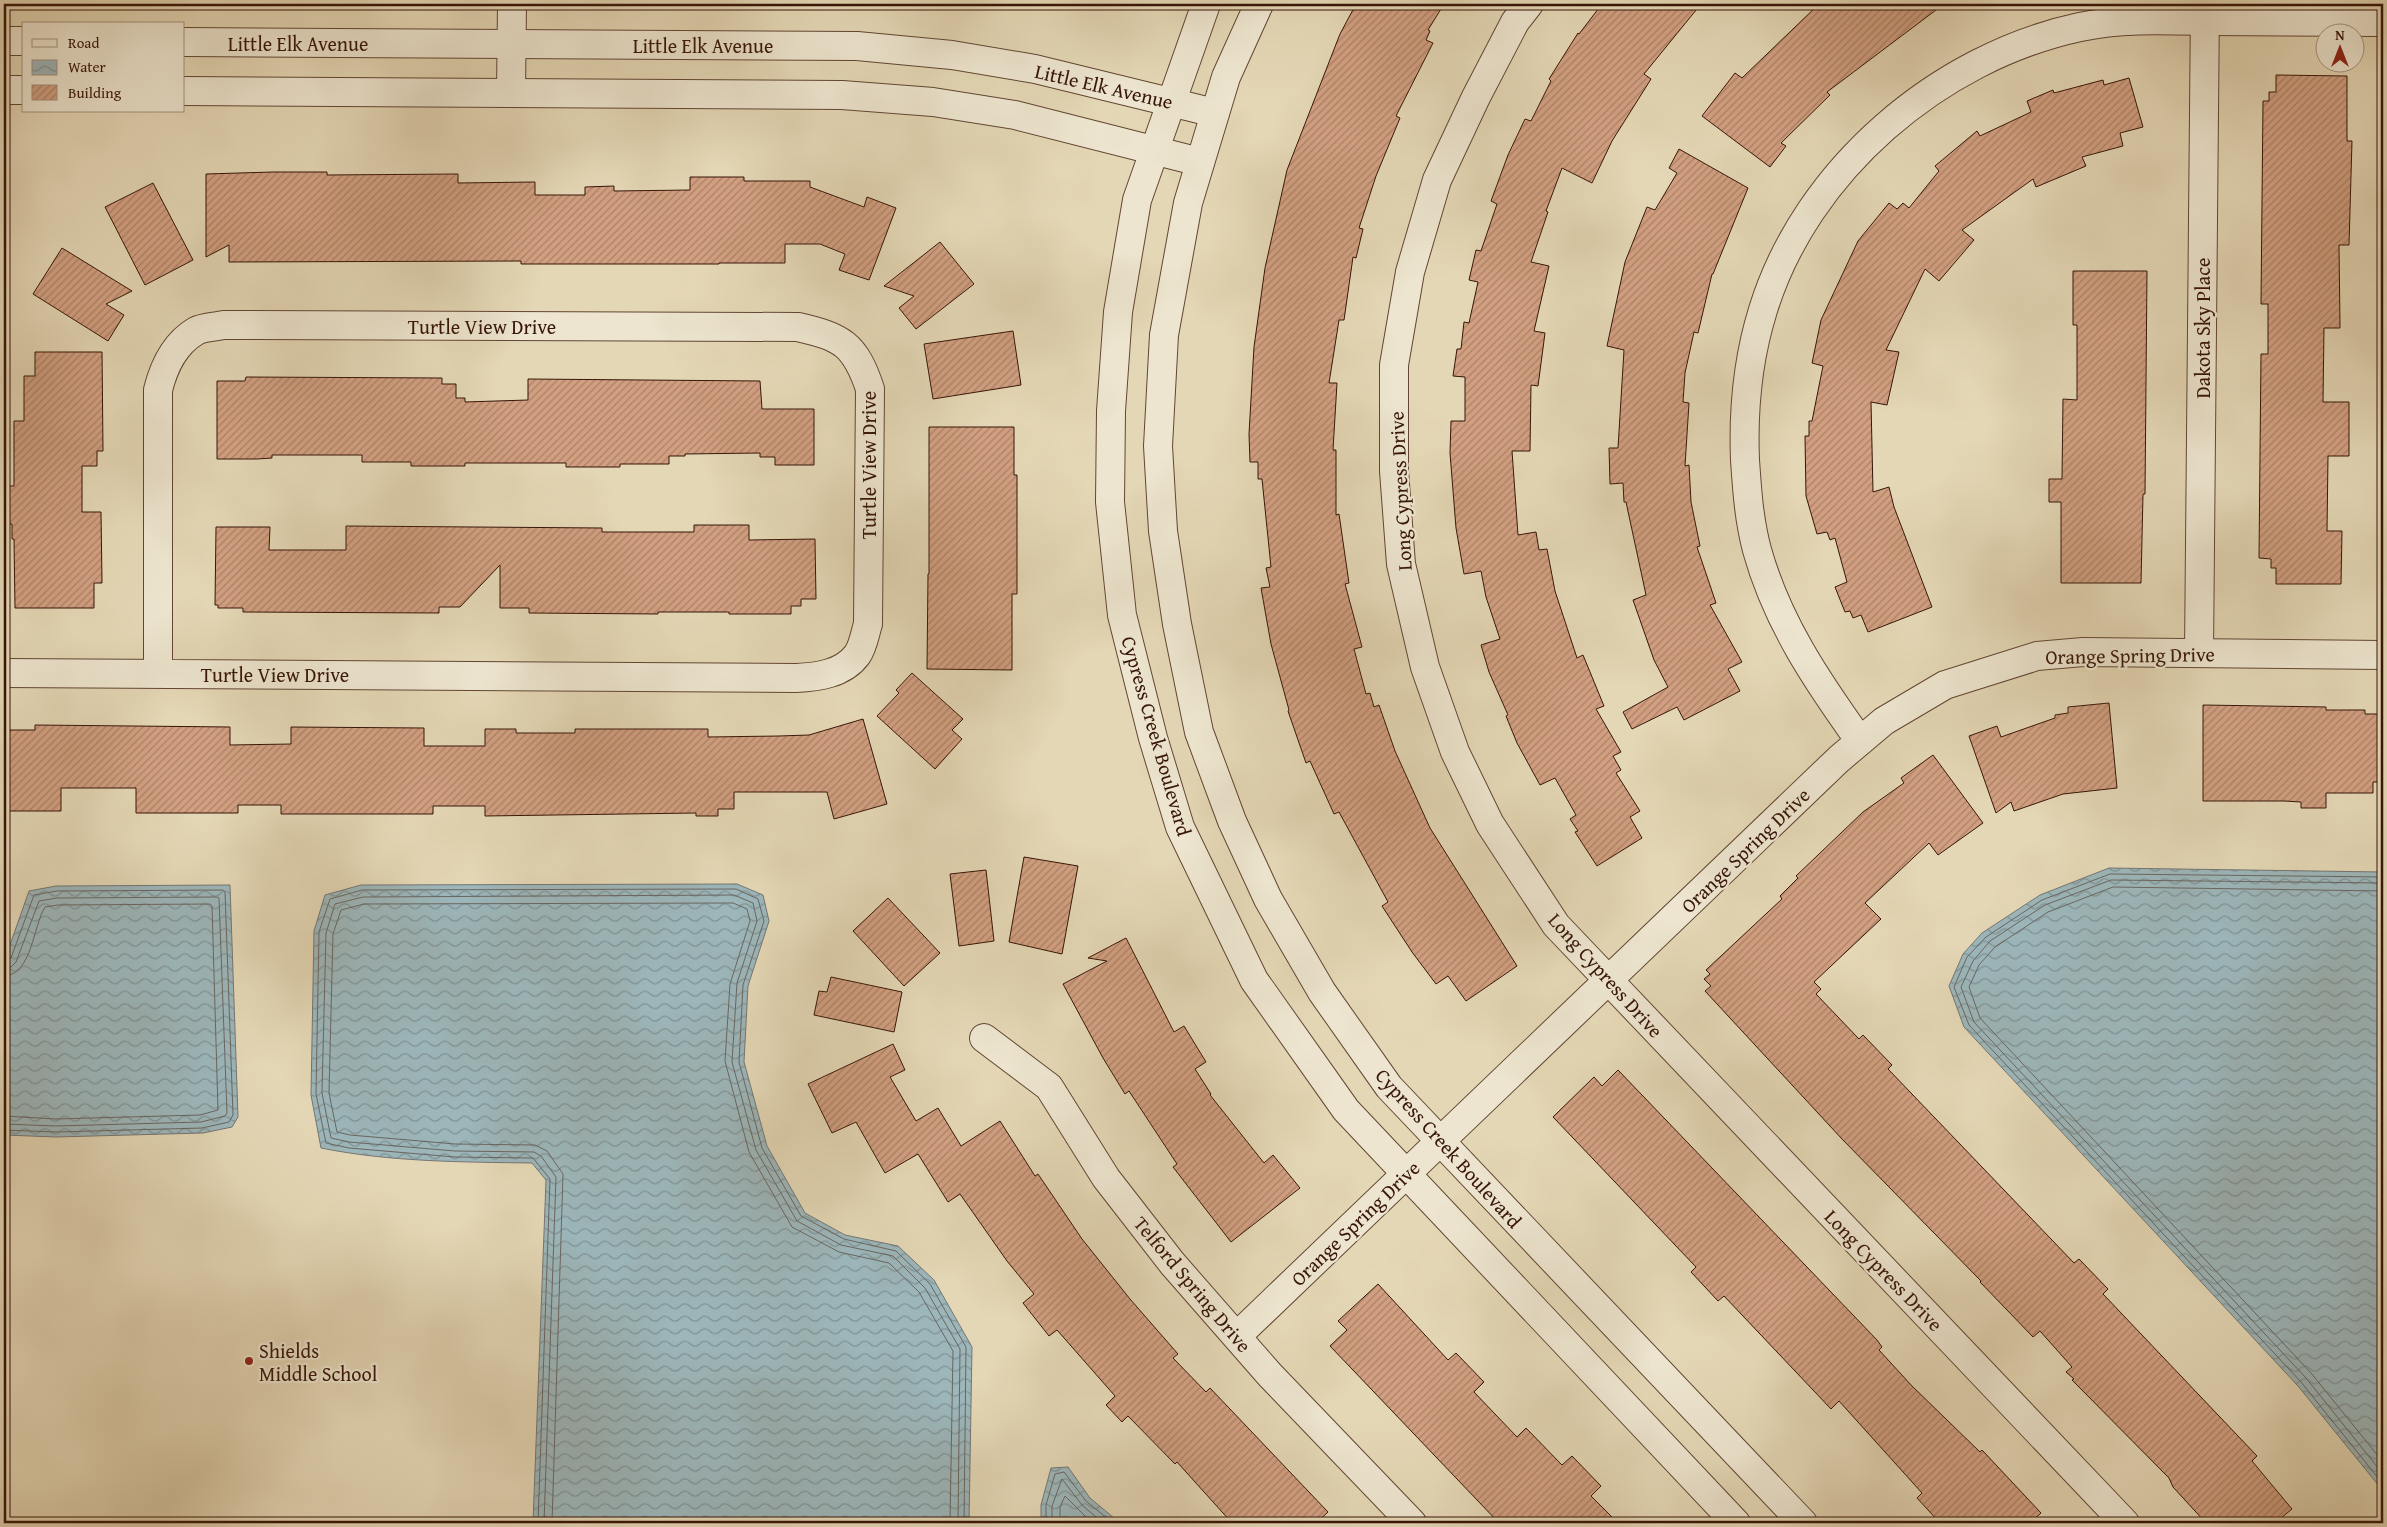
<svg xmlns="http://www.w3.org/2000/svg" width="2387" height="1527" viewBox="0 0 2387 1527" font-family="'Gentium Book Plus',serif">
	<defs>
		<pattern id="water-waves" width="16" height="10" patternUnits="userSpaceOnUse" patternTransform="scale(1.25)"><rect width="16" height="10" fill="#9cb6ba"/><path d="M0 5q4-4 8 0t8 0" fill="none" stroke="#809395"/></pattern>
		<pattern id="building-hatch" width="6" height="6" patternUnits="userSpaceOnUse" patternTransform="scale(1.25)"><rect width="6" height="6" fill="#d2a081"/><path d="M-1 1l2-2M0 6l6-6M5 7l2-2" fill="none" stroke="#ab8168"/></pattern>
	</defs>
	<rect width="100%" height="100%" fill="#e4d7b5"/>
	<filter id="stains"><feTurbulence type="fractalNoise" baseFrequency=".004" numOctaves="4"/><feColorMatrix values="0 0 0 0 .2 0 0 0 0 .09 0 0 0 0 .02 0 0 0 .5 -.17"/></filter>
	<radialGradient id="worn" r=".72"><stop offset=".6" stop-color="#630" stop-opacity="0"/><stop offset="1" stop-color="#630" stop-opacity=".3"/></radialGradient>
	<!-- water -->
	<g fill="url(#water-waves)" stroke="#747673">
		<path d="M 2109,868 L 2383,872 L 2383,1491 L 2298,1386 L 1964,1027 L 1949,986 L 1963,954 L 1982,933 L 2040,895 Z"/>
		<path d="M 737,884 L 763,895 L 769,921 L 748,986 L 744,1062 L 767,1146 L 805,1213 L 845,1235 L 898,1246 L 934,1280 L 972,1347 L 969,1523 L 533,1523 L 546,1180 L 532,1163 C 462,1162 390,1162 321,1148 L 311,1095 L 314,931 L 325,895 L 361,885 Z"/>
		<path d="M 230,885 L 238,1117 L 232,1127 L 203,1133 L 56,1137 L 4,1135 L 4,962 L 29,891 L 56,886 Z"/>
		<path d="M 1068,1467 L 1090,1498 L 1120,1523 L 1041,1523 L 1041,1505 L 1051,1468 Z"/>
	</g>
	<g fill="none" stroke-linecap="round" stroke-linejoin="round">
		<!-- shore -->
		<g stroke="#6a6661" stroke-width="1">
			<path d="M 2383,877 L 2110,874 L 2042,900 L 1986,937 L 1967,957 L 1954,987 L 1969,1025 L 2301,1382 L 2383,1484"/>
			<path d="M 2383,883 L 2111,880 L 2045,905 L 1990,941 L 1973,961 L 1961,987 L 1974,1022 L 2306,1378 L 2383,1474"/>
			<path d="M 2383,891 L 2113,887 L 2048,912 L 1995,947 L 1979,965 L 1969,987 L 1980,1018 L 2311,1373 L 2383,1462"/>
			<path d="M 4,962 L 11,958 L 34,895 L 57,891 L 223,890 L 225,892 L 233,1115 L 229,1122 L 202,1128 L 56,1132 L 4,1130"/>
			<path d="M 4,968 L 11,967 L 16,962 L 39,901 L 57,898 L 217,897 L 219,898 L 227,1113 L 225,1116 L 201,1122 L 56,1126 L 4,1124"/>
			<path d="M 4,976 C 32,975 33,926 45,907 L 58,905 L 210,904 L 212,906 L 218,1110 L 200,1115 L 56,1119 L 4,1116"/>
			<path d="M 538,1523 L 550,1179 L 533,1158 L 455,1157 L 349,1148 L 326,1143 L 316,1094 L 319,932 L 330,899 L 362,890 L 736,889 L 758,899 L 764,921 L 743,985 L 739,1062 L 762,1148 L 801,1216 L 844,1239 L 896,1251 L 930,1284 L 966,1347 L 964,1523"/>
			<path d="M 544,1523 L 556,1177 L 541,1156 L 534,1152 L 455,1151 L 349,1142 L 331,1138 L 322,1093 L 326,933 L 335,904 L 363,897 L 734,895 L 753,903 L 757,921 L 737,983 L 732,1062 L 756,1150 L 797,1221 L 841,1245 L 893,1256 L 925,1288 L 960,1349 L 958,1523"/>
			<path d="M 552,1523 L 563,1174 L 547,1151 L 535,1145 L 455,1144 L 350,1135 L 337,1132 L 329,1093 L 333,934 L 341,910 L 364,904 L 733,903 L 747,909 L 750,921 L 730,984 L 725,1061 L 749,1152 L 792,1227 L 839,1252 L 889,1263 L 919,1292 L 953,1351 L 950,1523"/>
			<path d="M 1046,1523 L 1046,1505 L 1055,1474 L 1064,1472 L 1086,1501 L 1113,1523"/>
			<path d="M 1052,1523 L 1052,1506 L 1062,1479 L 1082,1505 L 1103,1523"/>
			<path d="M 1060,1523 L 1060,1507 L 1065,1496 L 1092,1523"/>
		</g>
	</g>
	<!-- building -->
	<g fill="url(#building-hatch)" stroke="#371508">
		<path d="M 1356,4 L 1444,4 L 1428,30 L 1430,31 L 1426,40 L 1433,43 L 1396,116 L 1400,118 L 1376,176 L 1359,228 L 1363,229 L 1356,258 L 1353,257 L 1344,320 L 1339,320 L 1329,383 L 1337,383 L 1333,450 L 1336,450 L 1336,515 L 1339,514 L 1349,583 L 1345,584 L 1362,647 L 1354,649 L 1366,694 L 1370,693 L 1374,707 L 1379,705 L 1395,751 L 1430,828 L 1517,966 L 1466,1001 L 1448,976 L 1436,984 L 1412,952 L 1382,906 L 1388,902 L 1339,812 L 1334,814 L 1310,761 L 1306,763 L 1288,711 L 1289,710 L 1271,644 L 1261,588 L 1270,587 L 1266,568 L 1271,567 L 1262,479 L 1258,479 L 1258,462 L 1250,462 L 1249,434 L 1254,347 L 1265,268 L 1287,170 L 1340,34 Z"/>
		<path d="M 1602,4 L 1701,4 L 1644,74 L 1651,79 L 1612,141 L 1592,183 L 1562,168 L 1546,211 L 1548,212 L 1531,262 L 1549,266 L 1534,331 L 1545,333 L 1538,386 L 1531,385 L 1530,451 L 1512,451 L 1518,535 L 1536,532 L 1539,550 L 1547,549 L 1555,591 L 1577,658 L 1583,655 L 1604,706 L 1596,709 L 1621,752 L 1613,756 L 1621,770 L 1616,773 L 1640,811 L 1630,817 L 1642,838 L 1597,866 L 1575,832 L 1578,831 L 1570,819 L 1576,815 L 1555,778 L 1540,785 L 1517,743 L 1506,716 L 1508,715 L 1489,672 L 1481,645 L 1500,639 L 1486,597 L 1481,571 L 1464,574 L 1456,528 L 1450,453 L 1451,421 L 1465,421 L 1465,377 L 1453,376 L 1457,349 L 1461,349 L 1464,322 L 1469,323 L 1478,282 L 1469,280 L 1476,250 L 1481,251 L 1497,204 L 1491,201 L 1508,155 L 1525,119 L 1531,121 L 1551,81 L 1549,79 L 1578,33 L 1579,34 Z"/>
		<path d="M 1819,4 L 1944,4 L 1827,92 L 1830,95 L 1781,143 L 1786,146 L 1770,167 L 1702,116 L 1735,73 L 1742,78 Z"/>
		<path d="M 2276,75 L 2347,76 L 2347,141 L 2352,141 L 2349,245 L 2339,245 L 2340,328 L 2324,328 L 2323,402 L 2349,402 L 2349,456 L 2328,456 L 2327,531 L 2342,531 L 2341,584 L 2276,584 L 2276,568 L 2271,568 L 2271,559 L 2259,558 L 2261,354 L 2268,354 L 2268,304 L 2261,304 L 2263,101 L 2269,101 L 2269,92 L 2276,92 Z"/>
		<path d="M 2129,78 L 2143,127 L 2120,133 L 2123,146 L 2082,157 L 2086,166 L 2036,187 L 2033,179 L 1962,230 L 1974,240 L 1939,281 L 1925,269 L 1886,350 L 1899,352 L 1887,405 L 1871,402 L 1873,492 L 1889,487 L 1894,507 L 1932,607 L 1868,632 L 1861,615 L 1853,618 L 1850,611 L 1845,612 L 1835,587 L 1847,582 L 1835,538 L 1830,540 L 1827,532 L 1817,534 L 1806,496 L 1805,436 L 1809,436 L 1809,421 L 1812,421 L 1823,366 L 1812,363 L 1821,320 L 1858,241 L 1889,203 L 1897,209 L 1903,203 L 1909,208 L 1939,171 L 1935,166 L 1977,131 L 1980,136 L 2031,112 L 2027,101 L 2053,90 L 2054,93 L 2103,80 L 2104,85 Z"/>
		<path d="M 1679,149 L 1748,188 L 1713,274 L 1712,274 L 1698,333 L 1694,332 L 1685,373 L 1683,402 L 1689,403 L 1685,466 L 1689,465 L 1691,502 L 1700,546 L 1697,547 L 1716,603 L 1710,605 L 1742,662 L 1728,669 L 1740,691 L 1684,720 L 1677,707 L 1632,729 L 1623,712 L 1668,687 L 1654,660 L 1633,600 L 1646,595 L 1626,502 L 1624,502 L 1623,483 L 1610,484 L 1609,448 L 1618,448 L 1624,350 L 1607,346 L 1625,262 L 1647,207 L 1655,210 L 1677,173 L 1669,168 Z"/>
		<path d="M 273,172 L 327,172 L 327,175 L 458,174 L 458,183 L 535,182 L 535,195 L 585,195 L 585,187 L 614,186 L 614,191 L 690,190 L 690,177 L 744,177 L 744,181 L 810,181 L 810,187 L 864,207 L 867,197 L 896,208 L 869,280 L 839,270 L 845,254 L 820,244 L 785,244 L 785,263 L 719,263 L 719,264 L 521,264 L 521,261 L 229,262 L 229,245 L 206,257 L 206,174 Z"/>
		<path d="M 153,183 L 193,260 L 145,285 L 105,207 Z"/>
		<path d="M 940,242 L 974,284 L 916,329 L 899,308 L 914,296 L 884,286 Z"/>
		<path d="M 62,248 L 132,291 L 106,304 L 124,315 L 108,341 L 33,294 Z"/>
		<path d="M 2073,271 L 2147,271 L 2145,494 L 2143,494 L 2141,583 L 2061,583 L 2061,502 L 2049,502 L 2049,479 L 2062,479 L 2063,399 L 2077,400 L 2077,325 L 2073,325 Z"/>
		<path d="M 1013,331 L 1021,385 L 933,399 L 924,344 Z"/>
		<path d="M 35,352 L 102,352 L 103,451 L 97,451 L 97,466 L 82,466 L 82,512 L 101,512 L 102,583 L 94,583 L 94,608 L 15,608 L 14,539 L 12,539 L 12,524 L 4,524 L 4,486 L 14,486 L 14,421 L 24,421 L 24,376 L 35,376 Z"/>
		<path d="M 246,377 L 442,378 L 442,384 L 456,384 L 456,398 L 465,398 L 465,402 L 528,400 L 528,379 L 760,381 L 762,409 L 814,409 L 814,465 L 775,465 L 775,457 L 760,457 L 760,453 L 685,454 L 685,456 L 669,456 L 669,464 L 620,464 L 620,467 L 566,467 L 566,463 L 465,463 L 465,466 L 411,466 L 411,462 L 362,462 L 362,455 L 272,455 L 272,458 L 257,459 L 217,459 L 217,381 L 245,381 Z"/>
		<path d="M 929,427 L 1014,427 L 1014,475 L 1017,475 L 1017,594 L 1012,594 L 1012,670 L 927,669 L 928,574 L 929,574 Z"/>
		<path d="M 694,525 L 749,525 L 749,540 L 815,539 L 816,599 L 801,599 L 801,606 L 791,606 L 791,614 L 729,614 L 729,612 L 658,612 L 658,614 L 529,613 L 529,608 L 500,608 L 500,565 L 460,607 L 439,607 L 439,613 L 243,612 L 243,608 L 218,608 L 218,605 L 215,605 L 216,527 L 270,527 L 269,550 L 346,550 L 346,526 L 602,528 L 602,532 L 694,532 Z"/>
		<path d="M 912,673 L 963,719 L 952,730 L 962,739 L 935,769 L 877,716 L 899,693 L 896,690 Z"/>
		<path d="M 2109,703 L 2117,788 L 2063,794 L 2014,811 L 2011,802 L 1996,813 L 1969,736 L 1997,726 L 2001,737 L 2055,718 L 2055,715 L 2068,713 L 2068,707 Z"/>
		<path d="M 2203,705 L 2326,707 L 2326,710 L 2365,710 L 2365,714 L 2383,714 L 2383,782 L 2373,782 L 2373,793 L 2326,793 L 2326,808 L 2301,808 L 2301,802 L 2284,801 L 2203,801 Z"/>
		<path d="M 863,719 L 887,804 L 834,819 L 827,792 L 734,792 L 734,809 L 718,809 L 718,816 L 696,816 L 696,813 L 485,816 L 485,806 L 433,806 L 433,814 L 281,814 L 281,805 L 238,805 L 238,813 L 136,813 L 136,788 L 61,788 L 61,811 L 6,811 L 5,730 L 35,730 L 35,725 L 230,727 L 230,745 L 291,744 L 291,727 L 424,728 L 424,746 L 485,746 L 485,729 L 516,729 L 516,733 L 575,733 L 575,729 L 708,729 L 708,737 L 779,736 L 809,735 Z"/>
		<path d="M 1933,755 L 1983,823 L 1938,855 L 1929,843 L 1865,903 L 1881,919 L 1814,982 L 1821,989 L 1816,994 L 1859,1039 L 1863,1035 L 1892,1065 L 1888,1069 L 2074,1263 L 2079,1259 L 2108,1289 L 2103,1294 L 2257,1456 L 2252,1461 L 2292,1509 L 2275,1523 L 2206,1523 L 2173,1487 L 2169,1478 L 2072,1380 L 2074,1379 L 2066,1372 L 2072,1367 L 2040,1331 L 2033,1337 L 1980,1282 L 1981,1281 L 1842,1139 L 1705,991 L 1711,986 L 1704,979 L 1710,974 L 1706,970 L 1782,899 L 1780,896 L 1798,878 L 1796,876 L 1863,812 L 1904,783 L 1901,778 Z"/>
		<path d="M 1024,857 L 1078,866 L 1062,954 L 1009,942 Z"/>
		<path d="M 986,870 L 994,941 L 959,946 L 950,874 Z"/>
		<path d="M 888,898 L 940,953 L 904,986 L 853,931 Z"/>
		<path d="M 1126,938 L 1174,1032 L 1184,1026 L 1206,1062 L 1195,1069 L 1211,1094 L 1210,1095 L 1264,1163 L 1273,1155 L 1300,1188 L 1231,1242 L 1173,1167 L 1177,1164 L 1129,1091 L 1125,1094 L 1103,1058 L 1063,984 L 1107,961 L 1088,958 Z"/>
		<path d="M 831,977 L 902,992 L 894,1032 L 814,1015 L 819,991 L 827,992 Z"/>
		<path d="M 893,1044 L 905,1070 L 890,1077 L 916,1121 L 938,1108 L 961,1146 L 1000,1121 L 1035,1176 L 1038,1174 L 1082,1239 L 1130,1299 L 1178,1354 L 1173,1358 L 1206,1392 L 1210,1388 L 1328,1512 L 1316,1523 L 1232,1523 L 1177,1462 L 1175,1464 L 1128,1416 L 1122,1422 L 1106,1405 L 1115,1396 L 1057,1330 L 1049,1336 L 1023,1303 L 1034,1294 L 1007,1261 L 960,1194 L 948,1202 L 918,1154 L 885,1173 L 856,1122 L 832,1133 L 808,1084 Z"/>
		<path d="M 1618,1070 L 1877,1340 L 1882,1347 L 1879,1350 L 1912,1386 L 1980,1452 L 1982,1450 L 2041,1513 L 2030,1523 L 1940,1523 L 1917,1498 L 1922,1493 L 1839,1401 L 1831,1409 L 1724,1296 L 1718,1301 L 1691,1272 L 1696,1267 L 1553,1117 L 1594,1077 L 1602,1086 Z"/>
		<path d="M 1378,1284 L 1448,1360 L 1456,1353 L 1484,1382 L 1474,1392 L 1517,1437 L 1526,1428 L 1562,1465 L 1572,1456 L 1601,1486 L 1591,1496 L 1618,1523 L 1499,1523 L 1330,1346 L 1347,1330 L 1338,1321 Z"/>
	</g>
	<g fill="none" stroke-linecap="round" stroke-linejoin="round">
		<!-- minor casing -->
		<g stroke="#624633" stroke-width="30">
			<g id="minor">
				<path d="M 1206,4 L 1137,200 L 1118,312 L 1111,411 L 1110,502 L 1122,615 L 1153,738 L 1180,827 L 1254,980 L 1346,1110 L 1736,1523"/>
				<path d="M 1259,4 L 1226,77 L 1188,203 L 1164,335 L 1158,446 L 1163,531 L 1177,624 L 1199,732 L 1232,821 L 1268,899 L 1322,992 L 1389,1087 L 1803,1523"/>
				<path d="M 1529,4 L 1515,22 L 1476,97 L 1437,180 L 1410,272 L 1394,365 L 1394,471 L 1401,564 L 1425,667 L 1455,752 L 1490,824 L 1556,925 L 2125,1523"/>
				<path d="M 4,41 L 24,41"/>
				<path d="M 184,42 L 857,46 L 952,55 L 1035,69 L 1215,113"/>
				<path d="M 4,90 L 24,90"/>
				<path d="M 184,91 L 842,95 L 933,102 L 1015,115 L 1200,162"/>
				<path d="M 511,93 L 512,4"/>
				<path d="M 2199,653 L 2205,4"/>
				<path d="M 4,673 L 796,678 C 817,677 843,674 857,655 C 863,647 865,633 868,624 L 870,389 C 855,344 842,337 798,327 L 223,325 C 215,327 203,327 196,331 C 174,344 164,366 158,390 L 158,674"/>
				<path d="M 1860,741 C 1817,681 1777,622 1757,550 C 1749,520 1747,490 1745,460 C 1743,410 1748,358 1763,310 C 1806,170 1939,57 2080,27 C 2122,18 2165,20 2207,21 C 2266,21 2325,22 2383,22"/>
				<path d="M 984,1038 L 1049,1087 L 1106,1178 L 1172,1263 L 1270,1375 L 1412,1523"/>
				<path d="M 1237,1336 L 1839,759 L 1884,721 L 1945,685 L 2037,656 L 2083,652 L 2383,655"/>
			</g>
		</g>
		<!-- minor -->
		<use href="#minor" stroke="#ede5cf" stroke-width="28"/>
	</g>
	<!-- markers -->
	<circle fill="#8f2418" stroke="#ede5cf" stroke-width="2" cx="249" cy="1361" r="5"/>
	<g text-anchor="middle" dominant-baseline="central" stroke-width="4.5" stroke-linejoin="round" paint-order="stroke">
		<!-- street labels -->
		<g font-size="20" fill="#371508" stroke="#ede5cf">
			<text x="298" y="43">Little Elk Avenue</text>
			<text x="703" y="45">Little Elk Avenue</text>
			<text transform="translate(1104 86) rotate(13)">Little Elk Avenue</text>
			<text x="482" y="326">Turtle View Drive</text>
			<text transform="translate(2202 328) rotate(-90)">Dakota Sky Place</text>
			<text transform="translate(868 465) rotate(-90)">Turtle View Drive</text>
			<text transform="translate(1400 491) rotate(-93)">Long Cypress Drive</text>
			<text transform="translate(2130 655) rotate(-1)">Orange Spring Drive</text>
			<text x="275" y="674">Turtle View Drive</text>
			<text transform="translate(1157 736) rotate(74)">Cypress Creek Boulevard</text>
			<text transform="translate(1745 850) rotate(-44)">Orange Spring Drive</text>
			<text transform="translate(1606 975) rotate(48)">Long Cypress Drive</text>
			<text transform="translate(1449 1148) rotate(48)">Cypress Creek Boulevard</text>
			<text transform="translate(1355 1223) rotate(-44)">Orange Spring Drive</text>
			<text transform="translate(1884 1270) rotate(46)">Long Cypress Drive</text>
			<text transform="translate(1193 1284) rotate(50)">Telford Spring Drive</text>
		</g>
		<!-- poi labels -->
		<g font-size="20" fill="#371508" stroke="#ede5cf" text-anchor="start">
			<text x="259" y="1350">Shields<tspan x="259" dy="23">Middle School</tspan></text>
		</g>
	</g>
	<!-- margin -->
	<rect width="2387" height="1527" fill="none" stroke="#e4d7b5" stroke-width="20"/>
	<rect x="5" y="5" width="2377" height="1517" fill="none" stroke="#371508" stroke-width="2.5"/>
	<rect x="10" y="10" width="2367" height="1507" fill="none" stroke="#371508"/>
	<!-- legend -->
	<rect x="22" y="22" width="162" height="90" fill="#ede5cf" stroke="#a4927f"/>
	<rect x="32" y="39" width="25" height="8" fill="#ede5cf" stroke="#a4927f"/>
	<text x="68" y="48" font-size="15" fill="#371508">Road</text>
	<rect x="32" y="60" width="25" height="15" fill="url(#water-waves)" stroke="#a4927f"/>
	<text x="68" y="72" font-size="15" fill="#371508">Water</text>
	<rect x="32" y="85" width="25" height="15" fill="url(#building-hatch)" stroke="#a4927f"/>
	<text x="68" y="98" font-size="15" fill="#371508">Building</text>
	<!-- north arrow -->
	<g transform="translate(2340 48)"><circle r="24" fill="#ede5cf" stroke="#a4927f"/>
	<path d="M0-4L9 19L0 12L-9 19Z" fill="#8f2418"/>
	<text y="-8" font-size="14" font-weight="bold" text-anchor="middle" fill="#371508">N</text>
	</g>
	<rect width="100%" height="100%" filter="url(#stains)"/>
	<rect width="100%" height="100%" fill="url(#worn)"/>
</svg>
